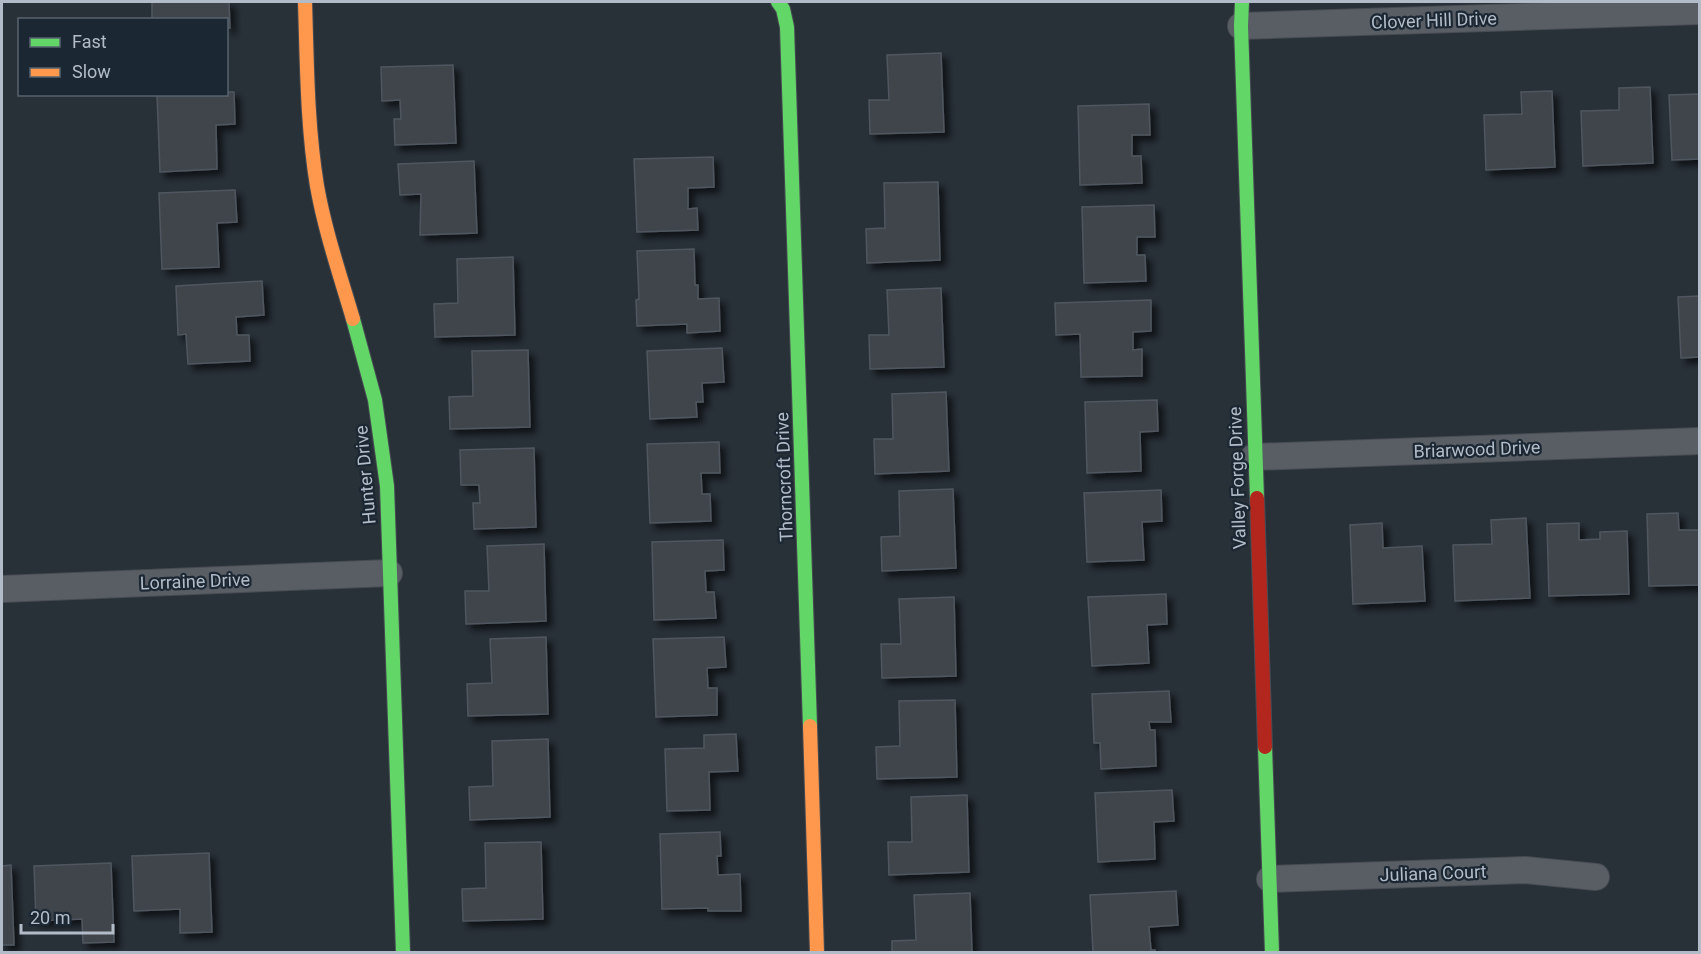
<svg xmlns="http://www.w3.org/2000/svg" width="1701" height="954" viewBox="0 0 1701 954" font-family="Roboto,sans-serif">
	<defs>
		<filter id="shadow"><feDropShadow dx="5.5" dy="5.5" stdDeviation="3" flood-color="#0009"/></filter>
	</defs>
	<rect width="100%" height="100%" fill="#283038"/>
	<!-- building -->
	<g fill="#3f454c" stroke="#50575f" stroke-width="1.5" filter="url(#shadow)">
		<path d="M 152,2 L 229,2 L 230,28 L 226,28 L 226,20 L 152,20 Z"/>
		<path d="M 941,53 L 944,132 L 870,134 L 869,100 L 889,100 L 887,55 Z"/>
		<path d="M 453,65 L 456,143 L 395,145 L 394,119 L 401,119 L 400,100 L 382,101 L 381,67 Z"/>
		<path d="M 1650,87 L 1653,163 L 1583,166 L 1581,111 L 1619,110 L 1619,88 Z"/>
		<path d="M 1552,91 L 1555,167 L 1486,170 L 1484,115 L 1522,114 L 1521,92 Z"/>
		<path d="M 226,92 L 234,92 L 235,124 L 216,125 L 217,169 L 160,172 L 157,95 L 226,94 Z"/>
		<path d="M 1700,94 L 1700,159 L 1672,160 L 1669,95 Z"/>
		<path d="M 1149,104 L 1150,135 L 1132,135 L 1132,156 L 1141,156 L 1142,183 L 1080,185 L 1078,106 Z"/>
		<path d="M 713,157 L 714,187 L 688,188 L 688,209 L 697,208 L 698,230 L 637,232 L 634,159 Z"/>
		<path d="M 474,161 L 477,233 L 420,235 L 421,194 L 400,195 L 398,164 Z"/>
		<path d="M 938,182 L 940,260 L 867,263 L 866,229 L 885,228 L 884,183 Z"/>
		<path d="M 235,190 L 237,222 L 217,223 L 219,267 L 162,269 L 159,193 Z"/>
		<path d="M 1154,205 L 1155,237 L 1137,237 L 1137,255 L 1145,255 L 1146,281 L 1084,283 L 1082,207 Z"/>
		<path d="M 694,249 L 695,285 L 698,285 L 698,299 L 719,298 L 720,331 L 687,333 L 687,324 L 637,326 L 636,300 L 639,299 L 637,251 Z"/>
		<path d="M 513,257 L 515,335 L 435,337 L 434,304 L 458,303 L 457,259 Z"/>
		<path d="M 262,281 L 264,315 L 236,317 L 237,335 L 249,335 L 250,361 L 188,364 L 186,334 L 178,335 L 176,286 Z"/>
		<path d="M 941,288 L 944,367 L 870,369 L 869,335 L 889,335 L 887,290 Z"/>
		<path d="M 1700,296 L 1700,357 L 1681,358 L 1678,297 Z"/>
		<path d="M 1151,300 L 1151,331 L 1133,332 L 1133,350 L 1142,349 L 1142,376 L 1081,377 L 1080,334 L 1056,335 L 1055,303 Z"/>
		<path d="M 722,348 L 724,382 L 702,383 L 703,402 L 696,402 L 697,417 L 650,419 L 647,351 Z"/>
		<path d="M 528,350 L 530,427 L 450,429 L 449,397 L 473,396 L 472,351 Z"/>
		<path d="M 946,392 L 949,471 L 875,474 L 874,439 L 893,439 L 892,394 Z"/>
		<path d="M 1157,400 L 1158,431 L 1140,432 L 1141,471 L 1087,473 L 1085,402 Z"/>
		<path d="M 719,442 L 720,473 L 701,473 L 702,494 L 710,494 L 711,521 L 650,523 L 647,444 Z"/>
		<path d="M 534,448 L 536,527 L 474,529 L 473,503 L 480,503 L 479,485 L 461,485 L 460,450 Z"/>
		<path d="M 953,489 L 956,568 L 882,571 L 881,537 L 900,536 L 899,491 Z"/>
		<path d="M 1161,490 L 1162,521 L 1142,522 L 1144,560 L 1087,562 L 1084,493 Z"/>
		<path d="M 1678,513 L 1679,530 L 1700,530 L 1700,585 L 1649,586 L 1647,514 Z"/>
		<path d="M 1526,518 L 1530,598 L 1455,601 L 1453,545 L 1492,544 L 1491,520 Z"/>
		<path d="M 1382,523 L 1383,548 L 1422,546 L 1425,601 L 1353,604 L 1350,525 Z"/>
		<path d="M 1579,523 L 1579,540 L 1600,539 L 1600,532 L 1627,531 L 1629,594 L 1549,596 L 1547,524 Z"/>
		<path d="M 723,540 L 724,570 L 705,571 L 706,592 L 714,592 L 716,618 L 654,620 L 652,542 Z"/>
		<path d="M 544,544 L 546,621 L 466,624 L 465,591 L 489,591 L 487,546 Z"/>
		<path d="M 1166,594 L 1167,624 L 1147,625 L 1149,663 L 1092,666 L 1088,597 Z"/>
		<path d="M 954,597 L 956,676 L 882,678 L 881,644 L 901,644 L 899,599 Z"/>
		<path d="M 546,637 L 548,714 L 468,716 L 467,684 L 492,683 L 490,639 Z"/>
		<path d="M 724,637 L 726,667 L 707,668 L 708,688 L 717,688 L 717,715 L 656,717 L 653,639 Z"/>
		<path d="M 1169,691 L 1171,722 L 1149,722 L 1150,730 L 1155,730 L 1156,766 L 1101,769 L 1100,743 L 1094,743 L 1092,694 Z"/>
		<path d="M 955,700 L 957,777 L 877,779 L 876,747 L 900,746 L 899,701 Z"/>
		<path d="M 736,734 L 738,771 L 709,772 L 710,810 L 667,811 L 665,749 L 704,748 L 704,735 Z"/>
		<path d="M 548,739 L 550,817 L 470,820 L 469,787 L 493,786 L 492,741 Z"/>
		<path d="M 1172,790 L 1174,821 L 1154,822 L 1155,859 L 1098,862 L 1095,793 Z"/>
		<path d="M 967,795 L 969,872 L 889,875 L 888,842 L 912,842 L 911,797 Z"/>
		<path d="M 720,832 L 721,856 L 717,856 L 718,875 L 740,874 L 741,911 L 708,911 L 708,908 L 662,909 L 660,834 Z"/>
		<path d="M 541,842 L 543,919 L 463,921 L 462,889 L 486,888 L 485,843 Z"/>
		<path d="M 209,853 L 212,932 L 180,933 L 180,909 L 134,911 L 132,856 Z"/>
		<path d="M 111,863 L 114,942 L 83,943 L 82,919 L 36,921 L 34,866 Z"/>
		<path d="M 11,865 L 14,945 L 2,945 L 2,866 Z"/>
		<path d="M 1176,891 L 1178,925 L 1149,927 L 1151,950 L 1155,950 L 1155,952 L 1093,952 L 1090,895 Z"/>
		<path d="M 970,893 L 972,952 L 892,952 L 892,941 L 916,940 L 914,895 Z"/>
	</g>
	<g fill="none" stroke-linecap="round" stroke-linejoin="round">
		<!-- street casing -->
		<g stroke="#474c52" stroke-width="28">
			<g id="street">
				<path d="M 1241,26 L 1700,11"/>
				<path d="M 1254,457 L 1700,441"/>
				<path d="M 2,589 L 389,573"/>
				<path d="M 1270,879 L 1525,870 L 1596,877"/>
			</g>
		</g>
		<!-- fast casing -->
		<g stroke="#474c52" stroke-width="16">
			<g id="fast">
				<path d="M 778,2 L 783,9 L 787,27 L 810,726"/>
				<path d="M 1242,2 L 1241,26 L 1257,498"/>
				<path d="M 353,319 L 375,400 L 387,486 L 403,952"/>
				<path d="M 1265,747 L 1272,952"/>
			</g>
		</g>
		<!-- slow casing -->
		<g stroke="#474c52" stroke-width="16">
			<g id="slow">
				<path d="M 305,2 C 307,63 307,125 317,186 C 325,231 340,275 353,319"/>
				<path d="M 810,726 L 817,952"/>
			</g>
		</g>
		<!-- jam casing -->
		<g stroke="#474c52" stroke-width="16">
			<path id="jam" d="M 1257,498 L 1265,747"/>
		</g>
		<!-- street -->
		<use href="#street" stroke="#595e65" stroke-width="26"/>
		<!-- fast -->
		<use href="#fast" stroke="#63d668" stroke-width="14"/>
		<!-- slow -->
		<use href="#slow" stroke="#ff974d" stroke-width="14"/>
		<!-- jam -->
		<use href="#jam" stroke="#b3261e" stroke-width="14"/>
	</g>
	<g text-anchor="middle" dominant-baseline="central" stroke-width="4.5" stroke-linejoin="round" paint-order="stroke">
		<!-- street labels -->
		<g font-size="18" fill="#b2bcc9" stroke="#1b2733">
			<text transform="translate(1434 20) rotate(-2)">Clover Hill Drive</text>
			<text transform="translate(1477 449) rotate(-2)">Briarwood Drive</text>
			<text transform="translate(365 475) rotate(-95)">Hunter Drive</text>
			<text transform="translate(784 477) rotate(-92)">Thorncroft Drive</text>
			<text transform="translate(1237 478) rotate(-92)">Valley Forge Drive</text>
			<text transform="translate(195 581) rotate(-2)">Lorraine Drive</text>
			<text transform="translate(1433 873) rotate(-2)">Juliana Court</text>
		</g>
	</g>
	<!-- border -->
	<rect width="1701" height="954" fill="none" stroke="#b2bcc9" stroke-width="6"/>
	<!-- legend -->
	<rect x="18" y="18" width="210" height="78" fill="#1b2733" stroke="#57636f" stroke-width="1.5"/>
	<rect x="30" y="38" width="30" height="9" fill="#63d668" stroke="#57636f" stroke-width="1.5"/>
	<text x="72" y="48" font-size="18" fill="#b2bcc9">Fast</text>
	<rect x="30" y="68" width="30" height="9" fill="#ff974d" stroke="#57636f" stroke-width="1.5"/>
	<text x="72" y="78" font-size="18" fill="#b2bcc9">Slow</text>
	<!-- scale -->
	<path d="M21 924v9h92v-9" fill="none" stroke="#b2bcc9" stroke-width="3"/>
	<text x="30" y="924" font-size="18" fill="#b2bcc9" stroke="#1b2733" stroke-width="4.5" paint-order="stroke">20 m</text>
</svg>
